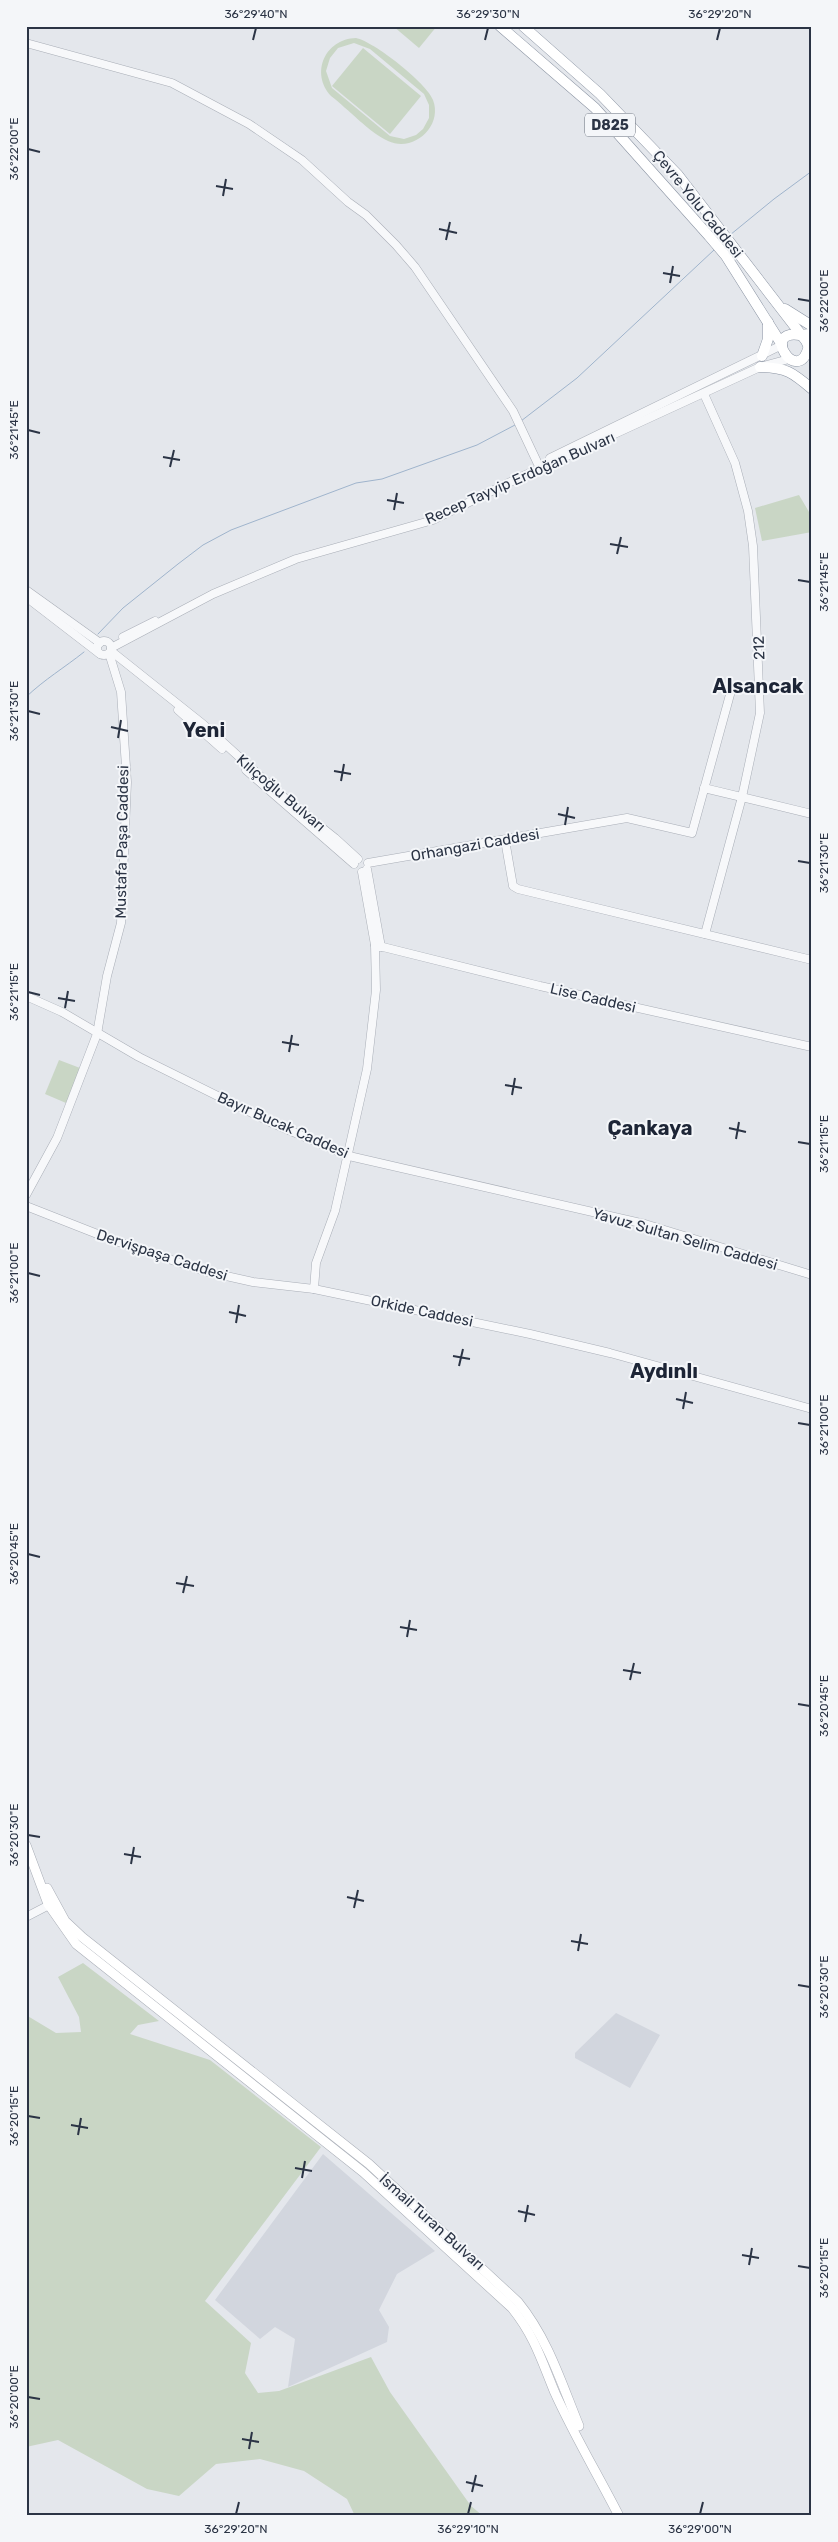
<svg xmlns="http://www.w3.org/2000/svg" width="838" height="2542" viewBox="0 0 838 2542" font-family="Rubik,sans-serif">
	<rect width="100%" height="100%" fill="#e4e7ec"/>
	<!-- built -->
	<g fill="#d2d6de">
		<path d="M 616,2013 L 660,2035 L 630,2088 L 575,2058 L 575,2053 Z"/>
		<path d="M 323,2154 L 435,2251 L 397,2274 L 379,2310 L 389,2327 L 387,2342 L 288,2387 L 295,2339 L 275,2327 L 260,2339 L 215,2300 Z"/>
	</g>
	<!-- green -->
	<g fill="#c9d6c5" fill-rule="evenodd">
		<path d="M 393,26 L 437,26 L 419,48 Z"/>
		<path d="M 356,38 C 373,41 427,83 433,100 C 443,126 414,153 388,141 C 370,133 348,109 331,96 C 310,73 325,39 356,38 ZM 354,43 L 370,49 L 424,94 L 429,105 L 429,118 L 423,129 L 416,135 L 404,139 L 390,136 L 332,88 L 326,71 L 330,58 L 338,48 Z"/>
		<path d="M 363,48 L 421,96 L 390,134 L 332,86 Z"/>
		<path d="M 799,495 L 812,517 L 812,532 L 762,541 L 755,508 Z"/>
		<path d="M 59,1060 L 80,1068 L 66,1103 L 45,1094 Z"/>
		<path d="M 83,1963 L 159,2021 L 138,2025 L 130,2034 L 210,2060 L 321,2147 L 205,2301 L 251,2343 L 245,2373 L 258,2393 L 279,2391 L 371,2357 L 390,2392 L 471,2506 L 483,2516 L 355,2516 L 347,2499 L 304,2471 L 260,2459 L 216,2464 L 179,2496 L 147,2489 L 58,2440 L 26,2447 L 26,2015 L 56,2033 L 81,2032 L 79,2017 L 58,1977 Z"/>
	</g>
	<g fill="none" stroke-linecap="round" stroke-linejoin="round">
		<!-- stream -->
		<g stroke="#9fb4cc" stroke-width="1">
			<path d="M 730,235 L 774,199 L 812,171"/>
			<path d="M 521,421 L 577,378 L 714,250"/>
			<path d="M 98,634 L 123,608 L 178,564 L 203,545 L 231,530 L 356,483 L 382,479 L 477,445 L 515,425"/>
			<path d="M 26,697 C 45,679 64,668 84,652"/>
		</g>
		<!-- tertiary casing -->
		<g stroke="#a9aeb7" stroke-width="9">
			<g id="tertiary">
				<path d="M 26,43 L 172,83 L 249,124 L 302,160 L 348,202 L 366,215 L 396,245 L 415,267 L 513,411 L 538,464"/>
				<path d="M 704,394 L 735,463 L 748,511 L 753,546 L 760,713 L 742,797 L 705,934"/>
				<path d="M 550,458 L 782,345"/>
				<path d="M 26,590 L 100,643"/>
				<path d="M 26,597 L 100,654"/>
				<path d="M 123,637 L 155,621"/>
				<circle cx="104" cy="648" r="7"/>
				<path d="M 111,648 L 213,594 L 296,559 L 433,520 L 508,483 L 760,367 L 789,359"/>
				<path d="M 111,651 L 204,725 L 280,794 L 335,838 L 358,859"/>
				<path d="M 178,710 L 222,749"/>
				<path d="M 246,770 L 354,864"/>
				<path d="M 704,788 L 812,814"/>
				<path d="M 505,840 L 513,886 L 518,889 L 812,960"/>
				<path d="M 368,863 L 627,818 L 692,833 L 731,691"/>
				<path d="M 367,869 L 381,947"/>
				<path d="M 375,945 L 540,986 L 812,1047"/>
				<path d="M 26,996 L 62,1012 L 139,1057 L 270,1122 L 349,1156 L 645,1224 L 812,1275"/>
				<path d="M 26,1195 L 57,1138 L 97,1034 L 107,976 L 121,923 L 127,782 L 121,692 L 109,653"/>
				<path d="M 26,1206 L 110,1239 L 204,1271 L 253,1282 L 314,1289 L 530,1334 L 610,1353 L 812,1409"/>
				<path d="M 314,1289 L 316,1263 L 335,1211 L 367,1069 L 376,990 L 375,945 L 362,872"/>
				<path d="M 26,1917 L 53,1903"/>
			</g>
		</g>
		<!-- secondary casing -->
		<g stroke="#a9aeb7" stroke-width="10">
			<g id="secondary">
				<path d="M 800,335 L 812,333"/>
				<path d="M 26,1845 L 48,1904 L 76,1944 L 363,2172 L 512,2308 C 535,2337 541,2359 555,2393 C 574,2435 598,2475 619,2516"/>
				<path d="M 47,1888 L 65,1921 L 82,1937 L 369,2164 L 518,2302 C 548,2339 561,2382 579,2426"/>
			</g>
		</g>
		<!-- trunk casing -->
		<g stroke="#8b94a3" stroke-width="11">
			<g id="trunk">
				<path d="M 500,26 L 595,108 L 709,236 L 726,256 L 782,345"/>
				<path d="M 523,26 L 600,94 L 678,175 L 806,341 L 812,354"/>
				<path d="M 785,309 L 812,326"/>
				<path d="M 800,335 C 760,329 797,385 808,349"/>
				<path d="M 762,356 L 768,339 L 768,322"/>
				<path d="M 760,367 C 787,368 792,372 812,389"/>
			</g>
		</g>
		<!-- tertiary -->
		<use href="#tertiary" stroke="#f7f8fa" stroke-width="8"/>
		<!-- secondary -->
		<use href="#secondary" stroke="#fff" stroke-width="9"/>
		<!-- trunk -->
		<use href="#trunk" stroke="#fff" stroke-width="10"/>
	</g>
	<!-- ticks -->
	<path fill="none" stroke="#2b3445" stroke-width="2" d="M 253,40 L 256,28M 485,40 L 488,28M 717,40 L 720,28M 28,149 L 40,152M 216,186 L 233,189M 223,196 L 226,179M 439,229 L 457,233M 446,240 L 450,222M 663,273 L 680,276M 670,283 L 673,266M 798,299 L 810,301M 28,430 L 40,433M 163,457 L 180,460M 170,467 L 174,450M 387,500 L 404,503M 394,510 L 397,493M 610,544 L 628,547M 617,554 L 621,537M 798,580 L 810,582M 28,711 L 40,714M 111,727 L 128,731M 118,738 L 121,720M 334,771 L 351,774M 341,781 L 344,764M 558,814 L 575,818M 565,825 L 568,807M 798,861 L 810,863M 28,992 L 40,995M 58,998 L 75,1001M 65,1008 L 68,991M 282,1042 L 299,1045M 289,1052 L 292,1035M 505,1085 L 522,1088M 512,1095 L 515,1078M 729,1128 L 746,1132M 736,1139 L 739,1122M 798,1142 L 810,1144M 28,1273 L 40,1276M 229,1312 L 246,1316M 236,1323 L 239,1305M 453,1356 L 470,1359M 459,1366 L 463,1349M 676,1399 L 693,1403M 683,1409 L 686,1392M 798,1423 L 810,1425M 28,1554 L 40,1557M 176,1583 L 194,1586M 183,1593 L 187,1576M 400,1627 L 417,1630M 407,1637 L 410,1620M 623,1670 L 641,1673M 630,1680 L 634,1663M 798,1704 L 810,1706M 28,1835 L 40,1837M 124,1854 L 141,1857M 131,1864 L 134,1847M 347,1897 L 364,1901M 354,1908 L 358,1890M 571,1941 L 588,1944M 578,1951 L 581,1934M 798,1985 L 810,1987M 28,2116 L 40,2118M 71,2125 L 88,2128M 78,2135 L 81,2118M 295,2168 L 312,2171M 302,2178 L 305,2161M 518,2211 L 535,2215M 525,2222 L 528,2205M 742,2255 L 759,2258M 749,2265 L 752,2248M 798,2266 L 810,2268M 28,2397 L 40,2399M 242,2439 L 259,2442M 249,2449 L 252,2432M 466,2482 L 483,2486M 472,2492 L 476,2475M 236,2514 L 239,2502M 468,2514 L 471,2502M 700,2514 L 703,2502"/>
	<g text-anchor="middle" dominant-baseline="central" stroke-width="4" stroke-linejoin="round" paint-order="stroke">
		<!-- shield labels -->
		<rect fill="#f4f6f9" stroke="#676e7b" stroke-width="1" x="585" y="113.5" width="50" height="23" rx="4"/>
		<g font-size="14" font-weight="bold" fill="#2b3445">
			<text x="610" y="125">D825</text>
		</g>
		<!-- street labels -->
		<g font-size="15" fill="#2b3445" stroke="#f4f6f9">
			<text transform="translate(698 204) rotate(51)">Çevre Yolu Caddesi</text>
			<text transform="translate(520 478) rotate(-24)">Recep Tayyip Erdoğan Bulvarı</text>
			<text transform="translate(759 648) rotate(-92)">212</text>
			<text transform="translate(281 793) rotate(40)">Kılıçoğlu Bulvarı</text>
			<text transform="translate(122 842) rotate(-89)">Mustafa Paşa Caddesi</text>
			<text transform="translate(475 845) rotate(-10)">Orhangazi Caddesi</text>
			<text transform="translate(593 998) rotate(13)">Lise Caddesi</text>
			<text transform="translate(283 1125) rotate(24)">Bayır Bucak Caddesi</text>
			<text transform="translate(685 1239) rotate(16)">Yavuz Sultan Selim Caddesi</text>
			<text transform="translate(162 1255) rotate(18)">Dervişpaşa Caddesi</text>
			<text transform="translate(422 1311) rotate(12)">Orkide Caddesi</text>
			<text transform="translate(432 2222) rotate(42)">İsmail Turan Bulvarı</text>
		</g>
		<!-- district labels -->
		<g font-size="20" font-weight="bold" fill="#1d2536" stroke="#f4f6f9">
			<text x="758" y="686">Alsancak</text>
			<text x="204" y="730">Yeni</text>
			<text x="650" y="1128">Çankaya</text>
			<text x="664" y="1371">Aydınlı</text>
		</g>
	</g>
	<!-- border -->
	<rect width="838" height="2542" fill="none" stroke="#f4f6f9" stroke-width="55"/>
	<rect x="28" y="28" width="782" height="2486" fill="none" stroke="#2b3445" stroke-width="2"/>
	<g font-size="12" text-anchor="middle" fill="#2b3445">
		<text x="256" y="18">36°29'40"N</text>
		<text x="488" y="18">36°29'30"N</text>
		<text x="720" y="18">36°29'20"N</text>
		<text transform="translate(14 149) rotate(-90)" y="4">36°22'00"E</text>
		<text transform="translate(824 301) rotate(-90)" y="4">36°22'00"E</text>
		<text transform="translate(14 430) rotate(-90)" y="4">36°21'45"E</text>
		<text transform="translate(824 582) rotate(-90)" y="4">36°21'45"E</text>
		<text transform="translate(14 711) rotate(-90)" y="4">36°21'30"E</text>
		<text transform="translate(824 863) rotate(-90)" y="4">36°21'30"E</text>
		<text transform="translate(14 992) rotate(-90)" y="4">36°21'15"E</text>
		<text transform="translate(824 1144) rotate(-90)" y="4">36°21'15"E</text>
		<text transform="translate(14 1273) rotate(-90)" y="4">36°21'00"E</text>
		<text transform="translate(824 1425) rotate(-90)" y="4">36°21'00"E</text>
		<text transform="translate(14 1554) rotate(-90)" y="4">36°20'45"E</text>
		<text transform="translate(824 1706) rotate(-90)" y="4">36°20'45"E</text>
		<text transform="translate(14 1835) rotate(-90)" y="4">36°20'30"E</text>
		<text transform="translate(824 1987) rotate(-90)" y="4">36°20'30"E</text>
		<text transform="translate(14 2116) rotate(-90)" y="4">36°20'15"E</text>
		<text transform="translate(824 2268) rotate(-90)" y="4">36°20'15"E</text>
		<text transform="translate(14 2397) rotate(-90)" y="4">36°20'00"E</text>
		<text x="236" y="2533">36°29'20"N</text>
		<text x="468" y="2533">36°29'10"N</text>
		<text x="700" y="2533">36°29'00"N</text>
	</g>
</svg>
